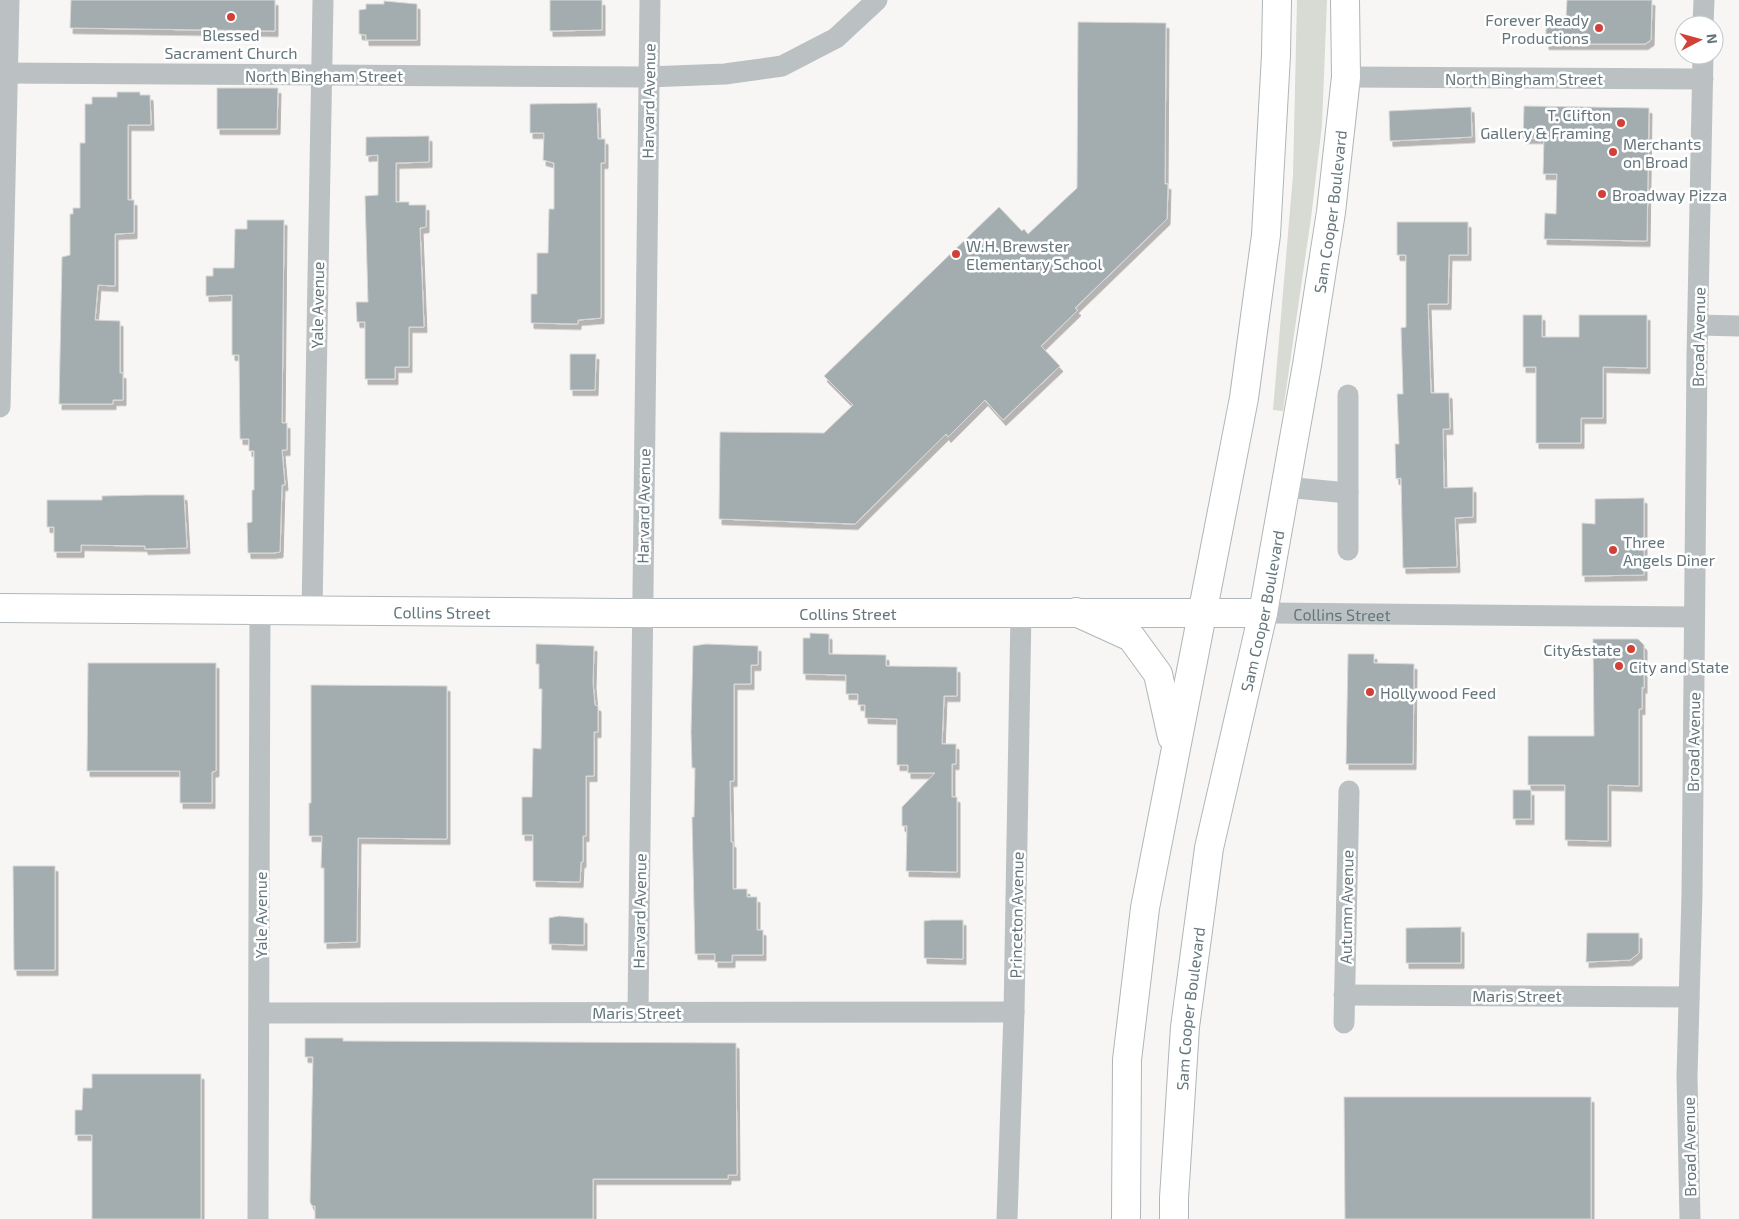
<svg xmlns="http://www.w3.org/2000/svg" width="1739" height="1219" viewBox="0 0 1739 1219" font-family="'Exo 2',sans-serif">
	<defs>
		<filter id="shadow"><feDropShadow dx="3" dy="5.5" stdDeviation="0" flood-color="#0004"/></filter>
	</defs>
	<rect width="100%" height="100%" fill="#f7f6f4"/>
	<!-- green -->
	<path fill="#d7dbd3" d="M 1297,0 L 1327,0 L 1322,125 L 1311,218 L 1283,411 L 1273,410 L 1293,175 Z"/>
	<!-- building -->
	<g fill="#a3adb0" stroke="#d8d8d6" filter="url(#shadow)">
		<path d="M 71,0 L 275,0 L 275,31 L 70,28 Z"/>
		<path d="M 550,0 L 602,0 L 602,30 L 550,31 Z"/>
		<path d="M 1567,0 L 1652,0 L 1651,40 L 1645,44 L 1546,44 L 1546,17 L 1566,17 Z"/>
		<path d="M 384,1 L 417,4 L 417,40 L 366,40 L 366,35 L 359,34 L 359,10 L 366,9 L 366,4 L 384,4 Z"/>
		<path d="M 1078,22 L 1166,23 L 1165,184 L 1168,184 L 1167,219 L 1075,308 L 1078,310 L 1041,346 L 1060,366 L 1003,420 L 985,400 L 948,437 L 946,434 L 855,524 L 719,519 L 720,432 L 824,433 L 853,405 L 824,376 L 999,207 L 1022,231 L 1024,229 L 1028,234 L 1077,188 Z"/>
		<path d="M 217,88 L 278,88 L 277,129 L 217,129 Z"/>
		<path d="M 117,92 L 140,92 L 140,95 L 150,95 L 151,125 L 128,125 L 128,200 L 134,200 L 134,233 L 115,234 L 115,286 L 98,285 L 95,320 L 120,321 L 120,373 L 123,373 L 123,400 L 113,400 L 113,404 L 59,404 L 62,257 L 70,255 L 70,214 L 73,214 L 73,208 L 80,208 L 80,143 L 85,143 L 85,104 L 92,104 L 92,97 L 117,97 Z"/>
		<path d="M 597,103 L 598,139 L 605,139 L 605,163 L 601,163 L 601,318 L 578,320 L 578,324 L 531,323 L 531,294 L 537,294 L 537,253 L 548,253 L 549,209 L 554,209 L 554,163 L 543,160 L 544,133 L 530,133 L 530,104 Z"/>
		<path d="M 1524,106 L 1649,108 L 1647,241 L 1544,239 L 1545,213 L 1556,214 L 1557,174 L 1543,174 L 1544,138 L 1523,138 Z"/>
		<path d="M 1471,107 L 1472,137 L 1390,141 L 1389,111 Z"/>
		<path d="M 429,136 L 429,162 L 396,163 L 396,202 L 409,202 L 409,205 L 426,205 L 426,227 L 420,228 L 424,327 L 409,327 L 409,367 L 395,367 L 395,379 L 365,379 L 365,322 L 357,322 L 356,302 L 368,302 L 365,196 L 378,195 L 378,155 L 366,156 L 366,137 Z"/>
		<path d="M 247,220 L 284,220 L 282,423 L 287,423 L 287,450 L 282,450 L 285,485 L 282,485 L 280,552 L 273,553 L 248,553 L 247,523 L 252,522 L 252,490 L 254,490 L 254,451 L 249,451 L 249,439 L 240,439 L 239,355 L 232,355 L 232,295 L 206,296 L 206,276 L 213,276 L 213,268 L 234,268 L 235,229 L 247,229 Z"/>
		<path d="M 1397,222 L 1468,222 L 1468,255 L 1449,255 L 1448,304 L 1428,304 L 1431,393 L 1449,393 L 1450,429 L 1443,429 L 1444,488 L 1473,487 L 1473,517 L 1455,518 L 1457,567 L 1403,568 L 1401,478 L 1396,479 L 1395,444 L 1399,444 L 1397,394 L 1403,394 L 1401,328 L 1406,327 L 1406,255 L 1397,255 Z"/>
		<path d="M 1523,315 L 1542,315 L 1542,337 L 1579,337 L 1579,315 L 1647,315 L 1647,368 L 1603,367 L 1603,418 L 1581,418 L 1581,443 L 1536,443 L 1536,367 L 1523,367 Z"/>
		<path d="M 570,354 L 596,354 L 595,390 L 570,390 Z"/>
		<path d="M 146,495 L 184,495 L 187,548 L 145,549 L 145,546 L 81,545 L 81,552 L 54,552 L 54,527 L 47,527 L 47,500 L 102,500 L 102,496 Z"/>
		<path d="M 1644,498 L 1644,575 L 1582,576 L 1582,523 L 1595,524 L 1595,499 Z"/>
		<path d="M 810,633 L 829,634 L 829,654 L 886,655 L 886,666 L 957,667 L 957,696 L 944,696 L 942,744 L 956,744 L 956,764 L 952,764 L 952,797 L 957,797 L 957,872 L 906,871 L 907,826 L 902,826 L 902,807 L 935,773 L 908,773 L 908,765 L 897,765 L 897,719 L 865,718 L 865,705 L 858,705 L 858,694 L 846,694 L 846,675 L 803,674 L 803,638 L 810,638 Z"/>
		<path d="M 1593,639 L 1638,639 L 1644,645 L 1644,688 L 1642,687 L 1642,709 L 1639,709 L 1639,786 L 1608,785 L 1608,841 L 1565,840 L 1565,785 L 1528,785 L 1528,736 L 1594,736 Z"/>
		<path d="M 536,644 L 594,646 L 593,683 L 595,705 L 598,706 L 598,732 L 594,732 L 594,776 L 586,776 L 586,836 L 583,836 L 583,862 L 581,862 L 580,882 L 533,881 L 533,835 L 522,835 L 522,797 L 532,797 L 533,748 L 541,749 L 542,689 L 539,689 L 539,664 L 536,664 Z"/>
		<path d="M 706,644 L 758,646 L 758,665 L 751,665 L 751,684 L 734,684 L 734,781 L 730,781 L 731,842 L 733,842 L 733,889 L 747,889 L 747,897 L 757,897 L 757,930 L 763,930 L 763,955 L 732,955 L 732,962 L 715,962 L 715,954 L 695,954 L 692,817 L 694,817 L 695,768 L 692,768 L 691,732 L 693,646 Z"/>
		<path d="M 1348,654 L 1374,654 L 1374,663 L 1414,664 L 1413,764 L 1346,764 Z"/>
		<path d="M 88,663 L 216,663 L 216,771 L 212,772 L 212,803 L 180,803 L 180,771 L 87,771 Z"/>
		<path d="M 311,685 L 447,686 L 447,839 L 358,838 L 357,942 L 324,943 L 324,868 L 321,868 L 322,836 L 309,836 L 309,803 L 311,803 Z"/>
		<rect x="1513" y="790" width="18" height="29"/>
		<path d="M 13,866 L 55,866 L 55,970 L 14,970 Z"/>
		<path d="M 559,916 L 584,918 L 584,945 L 549,944 L 549,918 Z"/>
		<path d="M 932,920 L 963,920 L 963,959 L 924,958 L 924,921 Z"/>
		<path d="M 1461,927 L 1461,963 L 1406,963 L 1406,928 Z"/>
		<path d="M 1587,933 L 1639,933 L 1639,953 L 1630,960 L 1586,962 Z"/>
		<path d="M 305,1038 L 343,1038 L 343,1041 L 736,1043 L 737,1175 L 728,1175 L 728,1179 L 593,1179 L 593,1219 L 315,1219 L 315,1206 L 312,1206 L 310,1202 L 313,1057 L 305,1057 Z"/>
		<path d="M 92,1074 L 201,1074 L 201,1219 L 92,1219 L 92,1135 L 75,1135 L 75,1110 L 82,1110 L 83,1088 L 92,1088 Z"/>
		<path d="M 1344,1097 L 1591,1097 L 1591,1219 L 1345,1219 Z"/>
	</g>
	<g fill="none" stroke-linecap="round" stroke-linejoin="round">
		<!-- secondary casing -->
		<g stroke="#b0b7ba" stroke-width="30">
			<g id="secondary">
				<path id="s2" d="M 0,608 L 622,613 L 1263,613"/>
			</g>
		</g>
		<!-- primary casing -->
		<g stroke="#afb5b8" stroke-width="30">
			<g id="primary">
				<path d="M 1076,612 L 1131,637 L 1158,674 L 1172,737"/>
				<path d="M 1126,1219 L 1127,1060 L 1145,908 L 1244,398 L 1266,235 L 1276,55 L 1277,0"/>
				<path id="s3" d="M 1174,1219 L 1174,1198 L 1185,1027 L 1209,848 L 1263,613 L 1307,365 L 1331,212 L 1346,77 L 1345,0"/>
			</g>
		</g>
		<!-- street -->
		<g stroke="#bbc1c3" stroke-width="21">
			<path d="M 1703,25 L 1704,0"/>
			<path d="M 0,73 L 648,77 L 725,74 L 782,66 L 836,38 L 877,0"/>
			<path d="M 1346,77 L 1703,79"/>
			<path d="M 1698,325 L 1739,326"/>
			<path d="M 1348,395 L 1348,550"/>
			<path d="M 0,407 L 9,0"/>
			<path d="M 1285,487 L 1348,493"/>
			<path d="M 312,611 L 323,0"/>
			<path id="s1" d="M 1263,613 L 1694,617"/>
			<path d="M 1344,995 L 1689,997"/>
			<path d="M 638,1011 L 650,0"/>
			<path d="M 260,1013 L 1014,1012"/>
			<path d="M 1344,1023 L 1349,791"/>
			<path d="M 258,1219 L 260,610"/>
			<path d="M 1007,1219 L 1014,1012 L 1021,611"/>
			<path d="M 1690,1219 L 1687,1076 L 1692,894 L 1697,356 L 1703,55"/>
		</g>
		<!-- secondary -->
		<use href="#secondary" stroke="#fff" stroke-width="28"/>
		<!-- primary -->
		<use href="#primary" stroke="#fff" stroke-width="28"/>
	</g>
	<!-- markers -->
	<g fill="#d34037" stroke="#fff" stroke-width="2">
		<circle cx="231" cy="17" r="5"/>
		<circle cx="1599" cy="28" r="5"/>
		<circle cx="1621" cy="123" r="5"/>
		<circle cx="1613" cy="152" r="5"/>
		<circle cx="1602" cy="194" r="5"/>
		<circle cx="956" cy="254" r="5"/>
		<circle cx="1613" cy="550" r="5"/>
		<circle cx="1631" cy="649" r="5"/>
		<circle cx="1619" cy="666" r="5"/>
		<circle cx="1370" cy="692" r="5"/>
	</g>
	<g text-anchor="middle" dominant-baseline="central" stroke-width="5" stroke-linejoin="round" paint-order="stroke">
		<!-- poi labels -->
		<g font-size="16" fill="#64767c" stroke="#fff" text-anchor="start">
			<text x="1589" y="19" text-anchor="end">Forever Ready<tspan x="1589" dy="18">Productions</tspan></text>
			<text x="231" y="34" text-anchor="middle">Blessed<tspan x="231" dy="18">Sacrament Church</tspan></text>
			<text x="1611" y="114" text-anchor="end">T. Clifton<tspan x="1611" dy="18">Gallery &amp; Framing</tspan></text>
			<text x="1623" y="143">Merchants<tspan x="1623" dy="18">on Broad</tspan></text>
			<text x="1612" y="194">Broadway Pizza</text>
			<text x="966" y="245">W.H. Brewster<tspan x="966" dy="18">Elementary School</tspan></text>
			<text x="1623" y="541">Three<tspan x="1623" dy="18">Angels Diner</tspan></text>
			<text x="1621" y="649" text-anchor="end">City&amp;state</text>
			<text x="1629" y="666">City and State</text>
			<text x="1380" y="692">Hollywood Feed</text>
		</g>
		<!-- street labels -->
		<g font-size="16" fill="#64767c" stroke="#fff">
			<text x="324" y="75">North Bingham Street</text>
			<text x="1524" y="78">North Bingham Street</text>
			<text transform="translate(648 101) rotate(-89)">Harvard Avenue</text>
			<text stroke="none"><textPath href="#s3" startOffset="1021">Sam Cooper Boulevard</textPath></text>
			<text transform="translate(317 305) rotate(-89)">Yale Avenue</text>
			<text transform="translate(1698 337) rotate(-89)">Broad Avenue</text>
			<text transform="translate(643 506) rotate(-89)">Harvard Avenue</text>
			<text stroke="none"><textPath href="#s3" startOffset="616">Sam Cooper Boulevard</textPath></text>
			<text stroke="none"><textPath href="#s2" startOffset="442">Collins Street</textPath></text>
			<text stroke="none"><textPath href="#s2" startOffset="848">Collins Street</textPath></text>
			<text stroke="none"><textPath href="#s1" startOffset="79">Collins Street</textPath></text>
			<text transform="translate(1693 742) rotate(-89)">Broad Avenue</text>
			<text transform="translate(1346 907) rotate(-89)">Autumn Avenue</text>
			<text transform="translate(639 911) rotate(-89)">Harvard Avenue</text>
			<text transform="translate(260 915) rotate(-90)">Yale Avenue</text>
			<text transform="translate(1016 915) rotate(-89)">Princeton Avenue</text>
			<text x="1517" y="995">Maris Street</text>
			<text stroke="none"><textPath href="#s3" startOffset="211">Sam Cooper Boulevard</textPath></text>
			<text x="637" y="1012">Maris Street</text>
			<text transform="translate(1689 1147) rotate(-91)">Broad Avenue</text>
		</g>
	</g>
	<!-- north arrow -->
	<g transform="translate(1699 40) rotate(84)"><circle r="24" fill="#ffffff" stroke="#c1c8cb"/>
	<path d="M0-4L9 19L0 12L-9 19Z" fill="#d34037"/>
	<text y="-8" font-size="14" font-weight="bold" text-anchor="middle" fill="#64767c">N</text>
	</g>
</svg>
